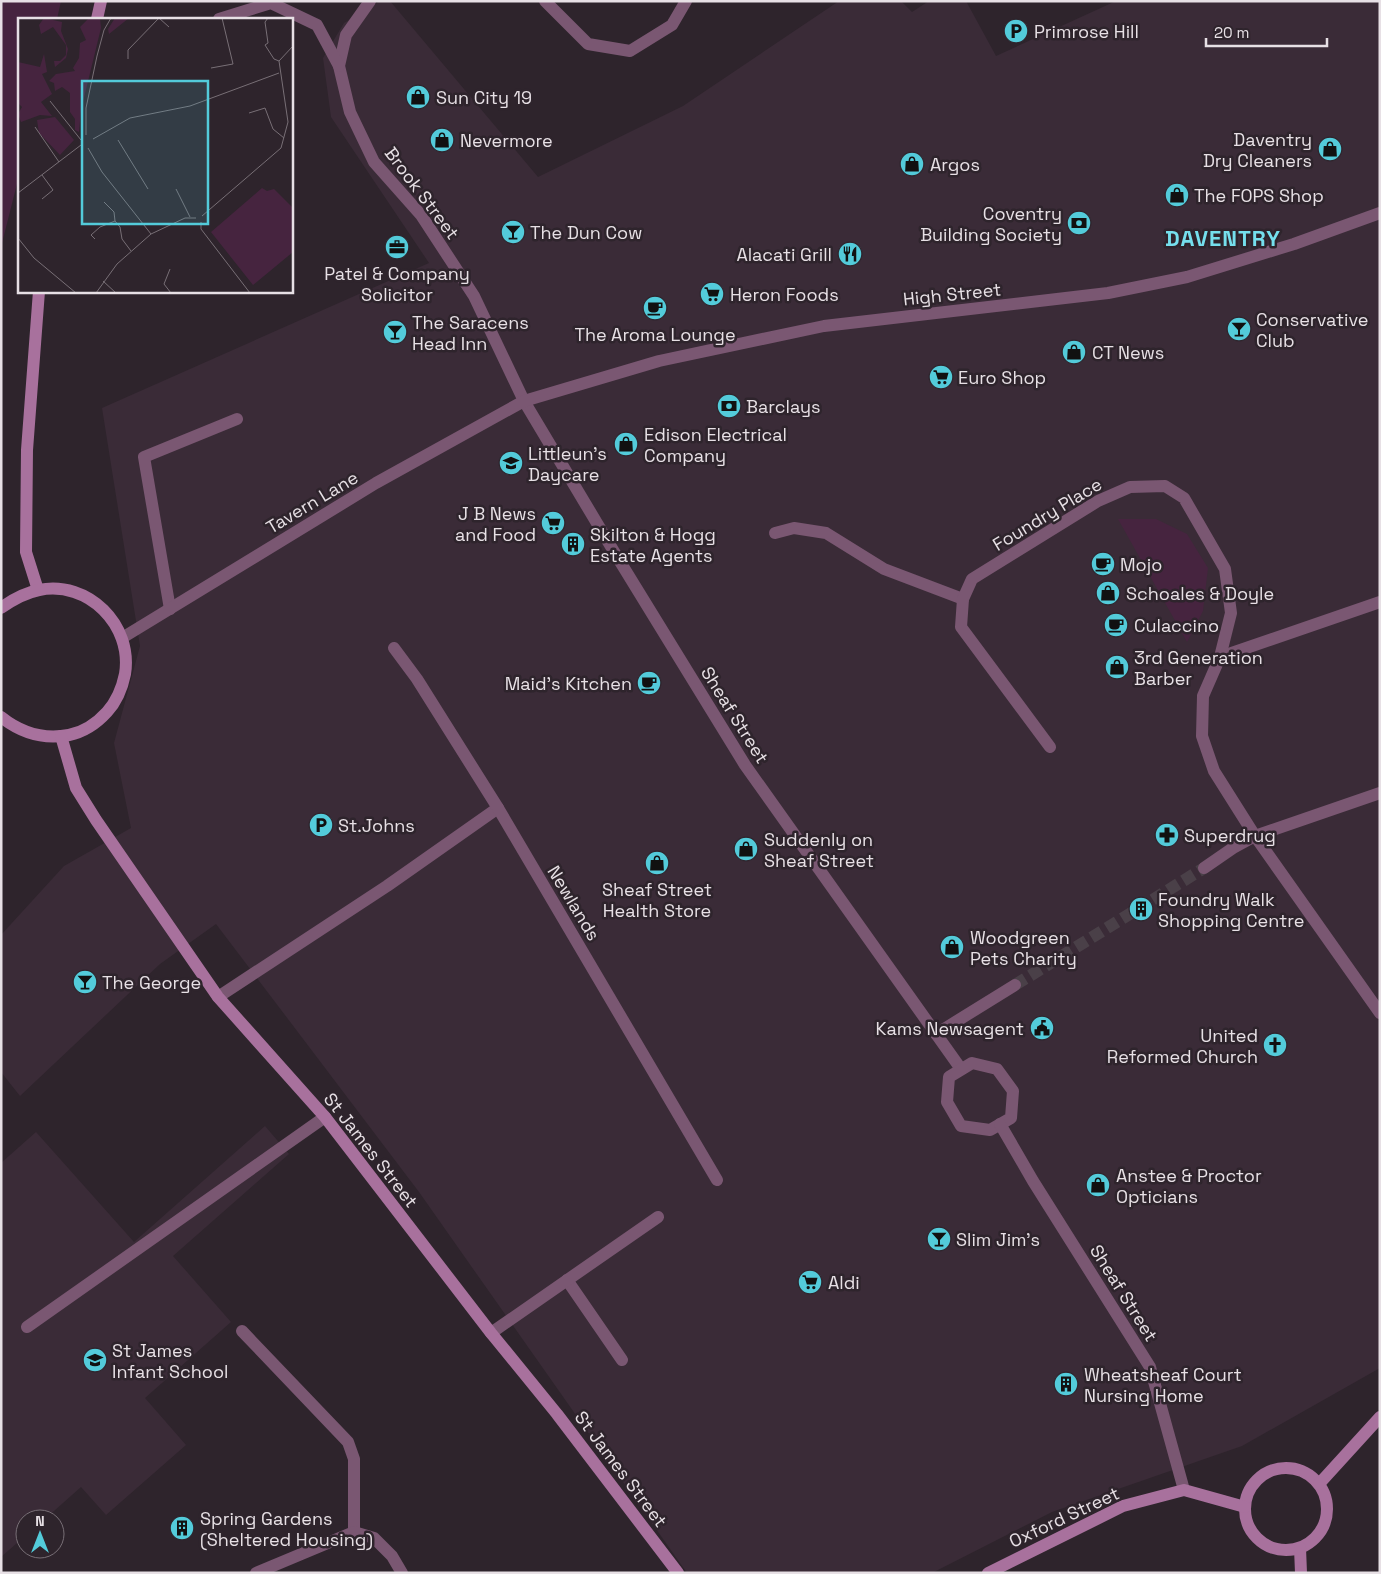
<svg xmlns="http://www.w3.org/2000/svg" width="1381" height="1574" viewBox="0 0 1381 1574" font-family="'Space Grotesk',sans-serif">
	<rect width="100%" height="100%" fill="#2e242c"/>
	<!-- built -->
	<g fill="#3a2b37">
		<path d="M 380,1 L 390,1 L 538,177 L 683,106 L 839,1 L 901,1 L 912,12 L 929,1 L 966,1 L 996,56 L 1116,1 L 1380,1 L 1380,1368 L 1242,1446 L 1052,1512 L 932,1573 L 687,1573 L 419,1192 L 216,924 L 160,964 L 20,1096 L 1,1072 L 1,935 L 64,866 L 131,828 L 114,743 L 140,646 L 102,408 L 429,263 L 331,117 L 323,58 L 344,23 Z"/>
		<path d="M 265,1126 L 289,1154 L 173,1256 L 231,1322 L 145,1398 L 186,1445 L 106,1515 L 81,1487 L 45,1519 L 25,1519 L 25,1536 L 1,1557 L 1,1163 L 36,1132 L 134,1242 Z"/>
	</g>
	<!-- green -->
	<g fill="#46243f">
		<path d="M 1,1 L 61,1 L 57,19 L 19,19 L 19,176 L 1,247 Z"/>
		<path d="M 1118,519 L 1156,519 L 1187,534 L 1208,568 L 1203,611 L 1187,642 Z"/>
	</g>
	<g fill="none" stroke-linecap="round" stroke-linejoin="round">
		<!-- street-tunnel -->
		<path stroke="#4a4048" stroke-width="12" stroke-dasharray="12 6" stroke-linecap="butt" d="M 1015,985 L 1204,868"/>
		<!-- lane -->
		<g stroke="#7a5772" stroke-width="12">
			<path d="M 370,1 L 346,35 L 339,66 L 350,112 L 374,162 L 421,215 L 474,296 L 524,401"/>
			<path d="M 545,1 L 588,44 L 630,51 L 672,25 L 686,1"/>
			<path d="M 219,19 L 271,3 L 317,25 L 339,66"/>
			<path d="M 775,533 L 794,528 L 826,533 L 884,569 L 963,599"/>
			<path d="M 170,609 L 144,457 L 237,419"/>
			<path d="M 1220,657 L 1380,602"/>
			<path d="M 1050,747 L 961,627 L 963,599 L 972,579 L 1098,501 L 1130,487 L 1165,486 L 1184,498 L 1225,569 L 1231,613 L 1220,657 L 1203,696 L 1202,736 L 1214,771 L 1255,836 L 1380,1013"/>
			<path d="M 218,997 L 387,886 L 498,808"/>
			<path d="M 567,1280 L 622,1360"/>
			<path d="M 27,1327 L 325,1117"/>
			<path d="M 491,1333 L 658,1217"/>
		</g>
		<!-- street -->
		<g stroke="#7a5772" stroke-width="12">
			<path d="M 524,401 L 616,555 L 745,765 L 961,1069"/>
			<path d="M 122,638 L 376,483 L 524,401 L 659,361 L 824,326 L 1108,293 L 1187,277 L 1294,244 L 1380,213"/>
			<path d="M 394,648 L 417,679 L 498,808 L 717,1180"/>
			<path d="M 1204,868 L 1233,848 L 1255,836 L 1380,793"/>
			<path d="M 936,1034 L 1015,985"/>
			<path d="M 972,1063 L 997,1069 L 1013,1091 L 1011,1118 L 990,1130 L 961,1126 L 947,1102 L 949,1077 Z"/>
			<path d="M 1000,1124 L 1033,1181 L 1150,1367 L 1184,1490"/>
			<path d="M 242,1331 L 348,1442 L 354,1459 L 354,1532"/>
			<path d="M 256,1573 L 354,1532 L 374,1538 L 392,1556 L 402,1573"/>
		</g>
		<!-- secondary -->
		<g stroke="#a8719d" stroke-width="12">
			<path d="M 97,19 L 101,1"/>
			<path d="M 38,590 L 26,552 L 27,450 L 39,291"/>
			<path d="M 1,608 C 12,600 24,593 39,590 C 88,580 133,625 125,674 C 122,689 117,701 107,712 C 97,723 84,732 69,735 C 43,740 21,733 1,717"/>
			<path d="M 61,736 L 76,788 L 96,820 L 218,997 L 325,1117 L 491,1333 L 557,1414 L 678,1573"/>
			<circle cx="1286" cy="1509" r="41"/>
			<path d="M 1319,1484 L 1380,1417"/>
			<path d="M 1300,1548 L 1301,1573"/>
			<path d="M 988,1573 L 1123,1506 L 1184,1490 L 1245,1507"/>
		</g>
	</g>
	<!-- icons -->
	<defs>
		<g id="parking-disc" transform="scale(1.25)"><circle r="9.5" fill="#53cbda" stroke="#2e242c"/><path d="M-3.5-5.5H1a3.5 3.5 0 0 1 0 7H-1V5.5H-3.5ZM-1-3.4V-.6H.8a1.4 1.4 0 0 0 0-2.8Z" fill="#111"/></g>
		<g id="shop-disc" transform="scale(1.25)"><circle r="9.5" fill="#53cbda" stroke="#2e242c"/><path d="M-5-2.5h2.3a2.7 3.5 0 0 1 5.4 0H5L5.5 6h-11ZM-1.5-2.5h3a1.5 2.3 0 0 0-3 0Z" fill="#111"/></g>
		<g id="bank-disc" transform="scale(1.25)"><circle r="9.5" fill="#53cbda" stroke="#2e242c"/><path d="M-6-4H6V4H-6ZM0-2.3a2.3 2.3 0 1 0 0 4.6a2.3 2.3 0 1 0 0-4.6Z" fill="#111"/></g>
		<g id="bar-disc" transform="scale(1.25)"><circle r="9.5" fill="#53cbda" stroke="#2e242c"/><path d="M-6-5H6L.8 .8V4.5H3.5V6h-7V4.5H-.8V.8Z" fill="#111"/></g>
		<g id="office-disc" transform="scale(1.25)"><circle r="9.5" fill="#53cbda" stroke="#2e242c"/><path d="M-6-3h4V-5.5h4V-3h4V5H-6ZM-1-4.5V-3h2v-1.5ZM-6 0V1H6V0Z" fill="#111"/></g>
		<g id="restaurant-disc" transform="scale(1.25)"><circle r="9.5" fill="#53cbda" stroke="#2e242c"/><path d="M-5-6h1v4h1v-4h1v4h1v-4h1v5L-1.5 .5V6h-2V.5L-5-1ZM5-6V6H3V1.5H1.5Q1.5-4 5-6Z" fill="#111"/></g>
		<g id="supermarket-disc" transform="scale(1.25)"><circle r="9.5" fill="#53cbda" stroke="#2e242c"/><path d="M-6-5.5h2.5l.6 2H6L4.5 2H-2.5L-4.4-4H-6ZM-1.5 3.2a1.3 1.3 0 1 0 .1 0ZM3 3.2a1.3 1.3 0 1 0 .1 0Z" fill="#111"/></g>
		<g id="cafe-disc" transform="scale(1.25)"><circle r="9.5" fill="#53cbda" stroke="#2e242c"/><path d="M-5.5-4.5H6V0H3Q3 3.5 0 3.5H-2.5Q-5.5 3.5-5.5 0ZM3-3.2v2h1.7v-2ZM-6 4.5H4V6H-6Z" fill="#111"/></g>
		<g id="school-disc" transform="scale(1.25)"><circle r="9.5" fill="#53cbda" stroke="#2e242c"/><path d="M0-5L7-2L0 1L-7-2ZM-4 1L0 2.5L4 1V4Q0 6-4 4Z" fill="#111"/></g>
		<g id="building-disc" transform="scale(1.25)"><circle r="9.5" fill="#53cbda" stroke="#2e242c"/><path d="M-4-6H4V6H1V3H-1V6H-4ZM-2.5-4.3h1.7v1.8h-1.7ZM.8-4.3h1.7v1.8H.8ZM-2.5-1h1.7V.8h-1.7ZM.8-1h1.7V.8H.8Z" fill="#111"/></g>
		<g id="pharmacy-disc" transform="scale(1.25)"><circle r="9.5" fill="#53cbda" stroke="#2e242c"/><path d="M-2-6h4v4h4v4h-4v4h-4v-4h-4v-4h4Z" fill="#111"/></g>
		<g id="civic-disc" transform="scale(1.25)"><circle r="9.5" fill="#53cbda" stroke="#2e242c"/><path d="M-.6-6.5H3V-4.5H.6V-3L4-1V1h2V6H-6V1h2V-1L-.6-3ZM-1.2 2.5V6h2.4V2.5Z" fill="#111"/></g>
		<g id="church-disc" transform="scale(1.25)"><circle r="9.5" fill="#53cbda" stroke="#2e242c"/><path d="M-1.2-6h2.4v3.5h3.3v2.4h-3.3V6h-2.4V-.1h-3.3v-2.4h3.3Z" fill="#111"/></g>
	</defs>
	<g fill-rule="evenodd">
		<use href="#parking-disc" x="1016" y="31"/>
		<use href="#shop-disc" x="418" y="97"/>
		<use href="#shop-disc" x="442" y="140"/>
		<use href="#shop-disc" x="1330" y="149"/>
		<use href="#shop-disc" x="912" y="164"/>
		<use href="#shop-disc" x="1177" y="195"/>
		<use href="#bank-disc" x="1079" y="223"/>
		<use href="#bar-disc" x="513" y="232"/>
		<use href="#office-disc" x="397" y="247"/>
		<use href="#restaurant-disc" x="850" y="254"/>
		<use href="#supermarket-disc" x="712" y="294"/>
		<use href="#cafe-disc" x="655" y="308"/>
		<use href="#bar-disc" x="1239" y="329"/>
		<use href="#bar-disc" x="395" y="332"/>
		<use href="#shop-disc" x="1074" y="352"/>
		<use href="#supermarket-disc" x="941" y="377"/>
		<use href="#bank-disc" x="729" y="406"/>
		<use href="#shop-disc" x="626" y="444"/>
		<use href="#school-disc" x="511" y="463"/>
		<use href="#supermarket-disc" x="553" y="523"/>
		<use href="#building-disc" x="573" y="544"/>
		<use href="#cafe-disc" x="1103" y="564"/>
		<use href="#shop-disc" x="1108" y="593"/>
		<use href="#cafe-disc" x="1116" y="625"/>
		<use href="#shop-disc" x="1117" y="667"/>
		<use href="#cafe-disc" x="649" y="683"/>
		<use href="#parking-disc" x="321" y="825"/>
		<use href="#pharmacy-disc" x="1167" y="835"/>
		<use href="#shop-disc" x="746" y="849"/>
		<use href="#shop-disc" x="657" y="863"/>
		<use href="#building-disc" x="1141" y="909"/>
		<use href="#shop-disc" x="952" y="947"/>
		<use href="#bar-disc" x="85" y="982"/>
		<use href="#civic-disc" x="1042" y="1028"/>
		<use href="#church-disc" x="1275" y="1045"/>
		<use href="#shop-disc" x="1098" y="1185"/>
		<use href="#bar-disc" x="939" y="1239"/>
		<use href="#supermarket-disc" x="810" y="1282"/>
		<use href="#school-disc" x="95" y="1360"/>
		<use href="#building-disc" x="1066" y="1384"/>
		<use href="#building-disc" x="182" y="1528"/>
	</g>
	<g text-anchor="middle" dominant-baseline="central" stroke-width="5" stroke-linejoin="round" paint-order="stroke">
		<!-- poi labels -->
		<g font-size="18" fill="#e7e0e5" stroke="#2e242c" text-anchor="start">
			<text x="1034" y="31">Primrose Hill</text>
			<text x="436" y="97">Sun City 19</text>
			<text x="1312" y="139" text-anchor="end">Daventry<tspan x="1312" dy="21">Dry Cleaners</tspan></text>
			<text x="460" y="140">Nevermore</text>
			<text x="930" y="164">Argos</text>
			<text x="1194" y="195">The FOPS Shop</text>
			<text x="1062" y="213" text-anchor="end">Coventry<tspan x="1062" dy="21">Building Society</tspan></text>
			<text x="530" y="232">The Dun Cow</text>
			<text x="832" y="254" text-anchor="end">Alacati Grill</text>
			<text x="397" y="273" text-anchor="middle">Patel &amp; Company<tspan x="397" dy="21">Solicitor</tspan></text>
			<text x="730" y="294">Heron Foods</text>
			<text x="1256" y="319">Conservative<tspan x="1256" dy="21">Club</tspan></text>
			<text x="412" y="322">The Saracens<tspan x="412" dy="21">Head Inn</tspan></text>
			<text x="655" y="334" text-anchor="middle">The Aroma Lounge</text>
			<text x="1092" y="352">CT News</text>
			<text x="958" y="377">Euro Shop</text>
			<text x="746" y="406">Barclays</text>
			<text x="644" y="434">Edison Electrical<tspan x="644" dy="21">Company</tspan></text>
			<text x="528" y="453">Littleun's<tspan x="528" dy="21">Daycare</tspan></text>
			<text x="536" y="513" text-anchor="end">J B News<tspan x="536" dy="21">and Food</tspan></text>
			<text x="590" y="534">Skilton &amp; Hogg<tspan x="590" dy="21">Estate Agents</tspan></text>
			<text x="1120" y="564">Mojo</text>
			<text x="1126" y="593">Schoales &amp; Doyle</text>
			<text x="1134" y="625">Culaccino</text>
			<text x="1134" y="657">3rd Generation<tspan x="1134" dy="21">Barber</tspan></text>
			<text x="632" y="683" text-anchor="end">Maid's Kitchen</text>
			<text x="338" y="825">St.Johns</text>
			<text x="1184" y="835">Superdrug</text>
			<text x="764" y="839">Suddenly on<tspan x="764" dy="21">Sheaf Street</tspan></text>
			<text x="657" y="889" text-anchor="middle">Sheaf Street<tspan x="657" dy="21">Health Store</tspan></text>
			<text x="1158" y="899">Foundry Walk<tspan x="1158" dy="21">Shopping Centre</tspan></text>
			<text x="970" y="937">Woodgreen<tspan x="970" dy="21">Pets Charity</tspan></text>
			<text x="102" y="982">The George</text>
			<text x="1024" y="1028" text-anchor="end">Kams Newsagent</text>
			<text x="1258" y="1035" text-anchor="end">United<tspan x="1258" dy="21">Reformed Church</tspan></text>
			<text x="1116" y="1175">Anstee &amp; Proctor<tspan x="1116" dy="21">Opticians</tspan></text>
			<text x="956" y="1239">Slim Jim's</text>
			<text x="828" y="1282">Aldi</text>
			<text x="112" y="1350">St James<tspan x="112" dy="21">Infant School</tspan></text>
			<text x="1084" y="1374">Wheatsheaf Court<tspan x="1084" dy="21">Nursing Home</tspan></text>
			<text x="200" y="1518">Spring Gardens<tspan x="200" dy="21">(Sheltered Housing)</tspan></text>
		</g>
		<!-- street labels -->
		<g font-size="18" fill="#e7e0e5" stroke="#2e242c">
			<text transform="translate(422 193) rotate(53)">Brook Street</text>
			<text transform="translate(952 294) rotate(-6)">High Street</text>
			<text transform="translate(312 502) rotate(-31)">Tavern Lane</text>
			<text transform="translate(1047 514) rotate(-31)">Foundry Place</text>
			<text transform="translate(735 715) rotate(58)">Sheaf Street</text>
			<text transform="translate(574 903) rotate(59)">Newlands</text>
			<text transform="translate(371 1150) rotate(52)">St James Street</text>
			<text transform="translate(1124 1293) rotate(58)">Sheaf Street</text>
			<text transform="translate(621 1469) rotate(53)">St James Street</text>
			<text transform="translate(1064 1517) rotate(-25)">Oxford Street</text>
		</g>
		<!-- district labels -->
		<g font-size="22" font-weight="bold" letter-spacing="1" fill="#75dfed" stroke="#2e242c">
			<text x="1223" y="238">DAVENTRY</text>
		</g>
	</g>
	<!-- overview -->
	<g transform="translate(18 18)">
		<rect width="275" height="275" fill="#2e242c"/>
		<path d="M 26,0 L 44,4 L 43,13 L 50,31 L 48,40 L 37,49 L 36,43 L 42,43 L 48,37 L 48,27 L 35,9 L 23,16 L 21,7 ZM 71,0 L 82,0 L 83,10 L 63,92 L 61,114 L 57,112 L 57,101 L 52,94 L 52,75 L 44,69 L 37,73 L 36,65 L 31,63 L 38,56 L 57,53 L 55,50 L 61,40 L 62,25 L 68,22 L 62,9 ZM 97,0 L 111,0 L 91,16 L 90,11 ZM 26,36 L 29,54 L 24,56 L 34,76 L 23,84 L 34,98 L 22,97 L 3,104 L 0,96 L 4,89 L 0,85 L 0,44 L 22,49 ZM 37,99 L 56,122 L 42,137 L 21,115 L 19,102 ZM 244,170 L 249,173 L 256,171 L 275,190 L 275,234 L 235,267 L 193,214 Z" fill="#46243f"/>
		<path fill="none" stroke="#786f76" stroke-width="1" d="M 250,0 L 247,4 L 250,25 L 247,27 L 256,41 L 261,43M 110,41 L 110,32 L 141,0 L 151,9M 193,50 L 215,46 L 204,0M 32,83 L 63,122M 231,95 L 247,90 L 255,111 L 266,120M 17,109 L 41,144M 68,117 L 68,90 L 79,38 L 86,12 L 93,0M 75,121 L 112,100 L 172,88 L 261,55M 100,122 L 130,171M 70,130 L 84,154 L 133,216 L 167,200 L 178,200M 24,157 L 35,172 L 24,181M 158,171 L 172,199M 0,175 L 63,127M 86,184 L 96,194 L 97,203M 184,198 L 263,130 L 270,104 L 261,43 L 275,28M 183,204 L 183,211 L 232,275M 0,220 L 16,240 L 58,275M 77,221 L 73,217 L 82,209 L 97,203 L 102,209 L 104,221 L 113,233M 152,251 L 146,266 L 153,275M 85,263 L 98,275M 78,275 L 99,246 L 133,216"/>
		<path fill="#53cbda" fill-opacity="0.15" stroke="#53cbda" stroke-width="2.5" d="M 64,63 L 190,63 L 190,206 L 64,206 Z"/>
		<rect width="275" height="275" fill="none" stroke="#e7e0e5" stroke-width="2.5"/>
	</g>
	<!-- border -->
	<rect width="1381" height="1574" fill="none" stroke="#e7e0e5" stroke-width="5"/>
	<!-- north arrow -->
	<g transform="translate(40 1534)"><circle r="24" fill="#2e242c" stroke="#786f76"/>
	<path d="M0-4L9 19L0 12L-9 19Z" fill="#53cbda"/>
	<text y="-8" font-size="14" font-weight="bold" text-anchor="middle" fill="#e7e0e5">N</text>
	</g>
	<!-- scale -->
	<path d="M1206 38v8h121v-8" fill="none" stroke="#e7e0e5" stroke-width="2.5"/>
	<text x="1214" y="38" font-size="15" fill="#e7e0e5" stroke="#2e242c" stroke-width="4" paint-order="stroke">20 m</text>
</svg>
